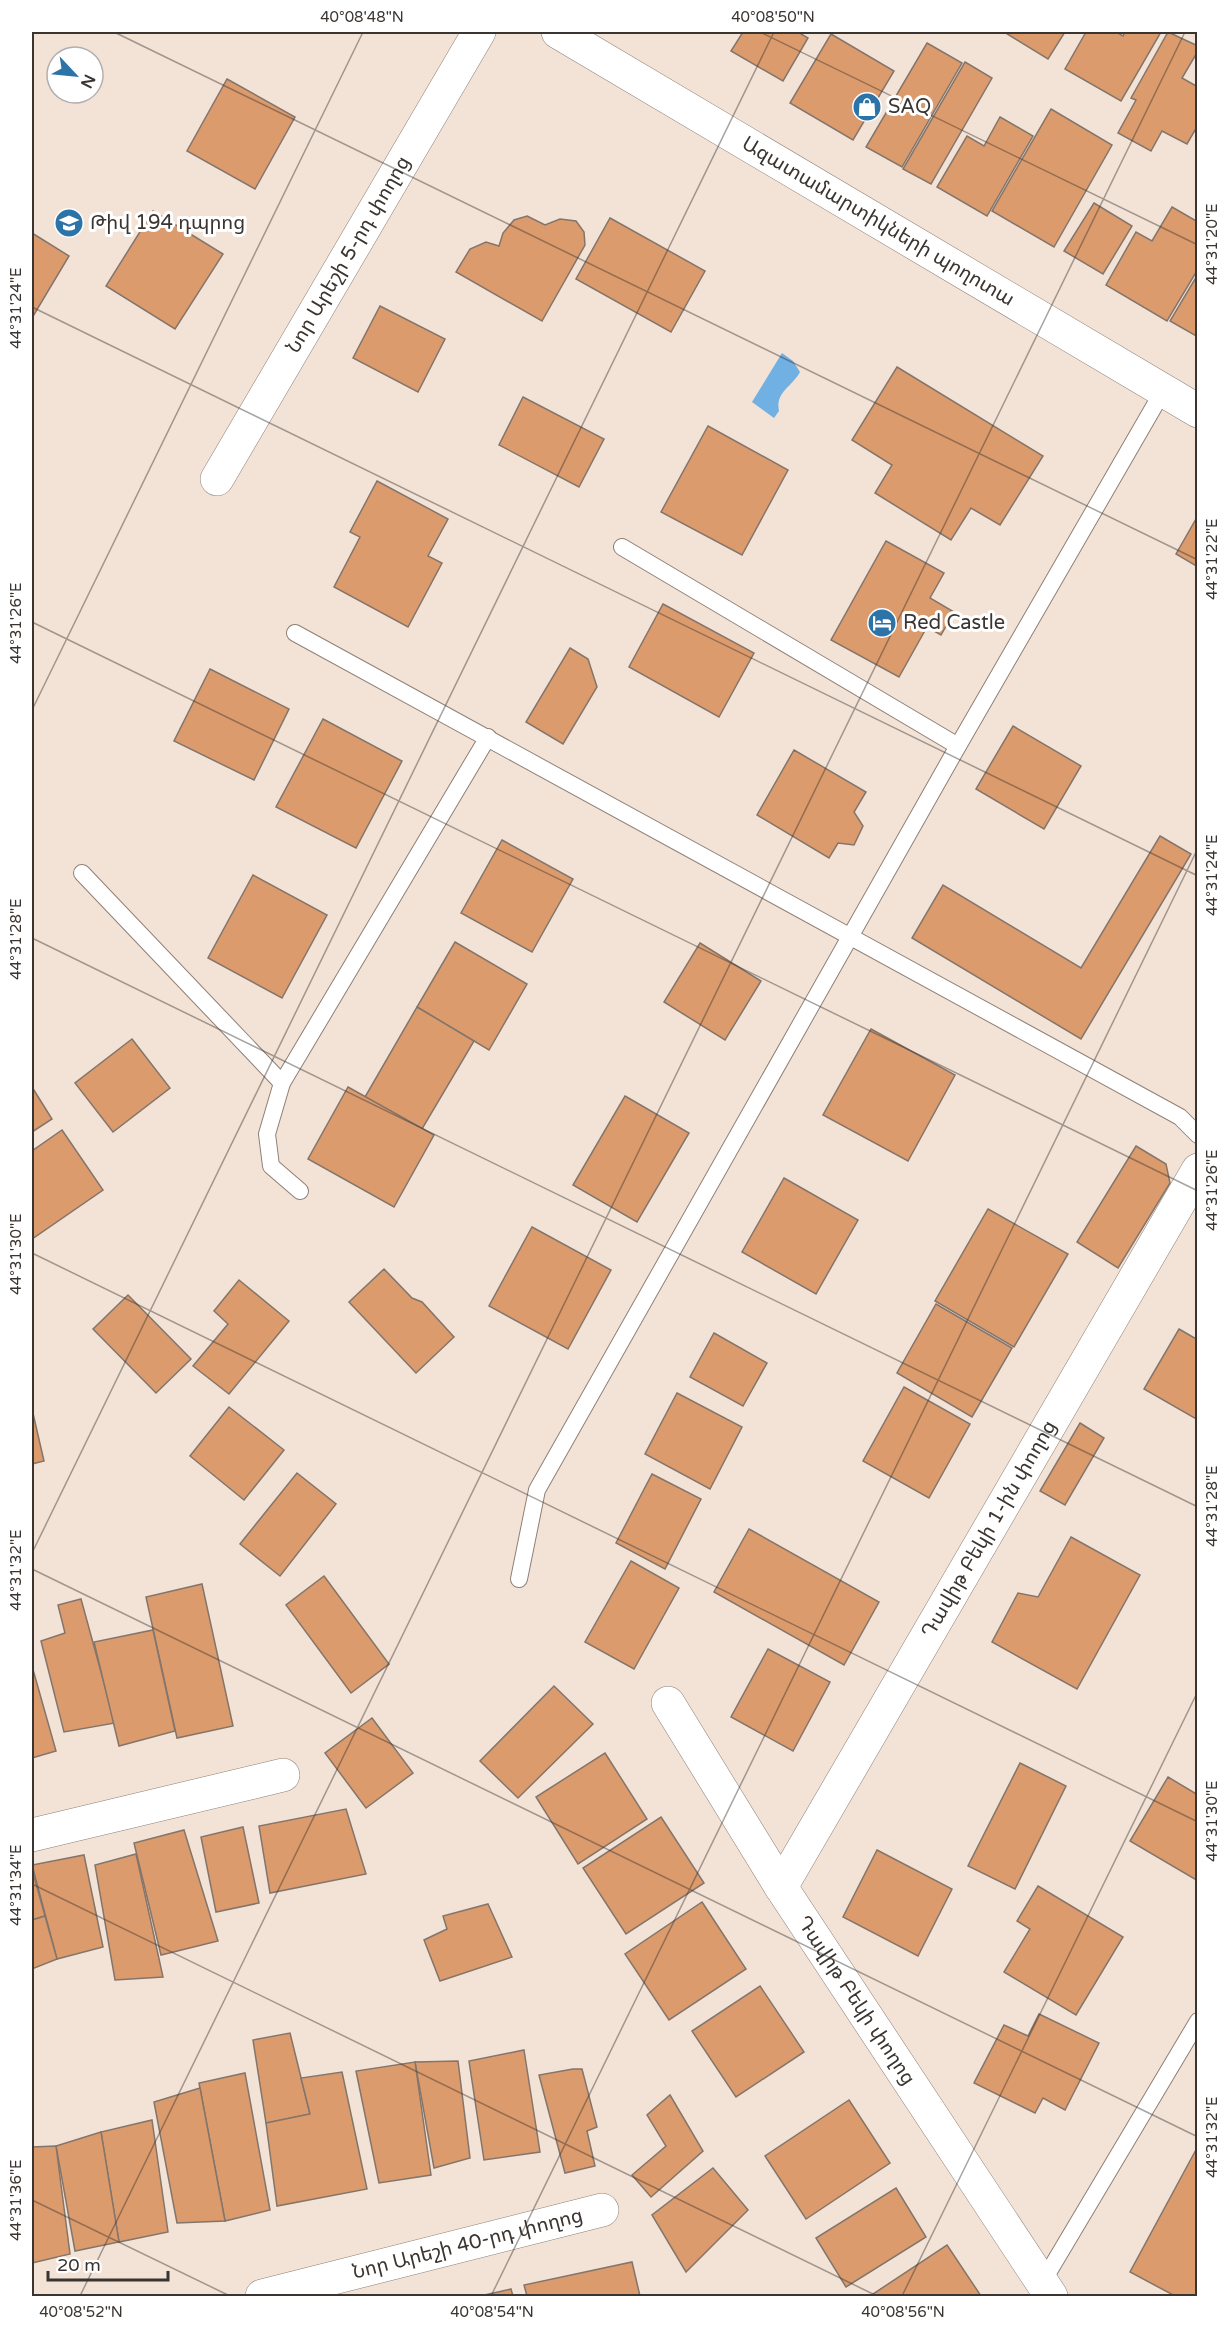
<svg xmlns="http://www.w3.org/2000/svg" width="1229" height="2328" viewBox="0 0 1229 2328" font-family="'Varela Round','Noto Sans Armenian',sans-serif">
	<rect width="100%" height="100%" fill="#f3e3d7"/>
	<!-- water -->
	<path fill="#70b0e3" d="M 782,353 L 793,361 L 800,372 C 792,387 775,392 779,411 L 774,418 L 752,402 Z"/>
	<!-- building -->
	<g fill="#dc9b6c" stroke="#84756b" stroke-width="1.5">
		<path d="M 743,32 L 798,32 L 808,38 L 783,81 L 731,51 Z"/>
		<path d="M 1004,32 L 1065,32 L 1048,59 Z"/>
		<path d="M 1086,32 L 1116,32 L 1123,36 L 1125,32 L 1161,32 L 1121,101 L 1065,69 Z"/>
		<path d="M 1168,32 L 1198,46 L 1198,51 L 1182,78 L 1198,87 L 1198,125 L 1187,144 L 1162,131 L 1151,151 L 1118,133 L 1136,100 L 1131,98 Z"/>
		<path d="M 831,34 L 894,71 L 853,140 L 790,103 Z"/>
		<path d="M 927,43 L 962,63 L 902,167 L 866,147 Z"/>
		<path d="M 965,62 L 992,78 L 931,184 L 903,169 Z"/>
		<path d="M 227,79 L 295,117 L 255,189 L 187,151 Z"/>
		<path d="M 1051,109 L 1112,145 L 1054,247 L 992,211 Z"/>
		<path d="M 1000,117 L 1033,136 L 987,216 L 937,187 L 967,136 L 984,146 Z"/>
		<path d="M 1094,203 L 1132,226 L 1103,274 L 1064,251 Z"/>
		<path d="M 1172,207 L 1198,222 L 1198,269 L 1167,321 L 1106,285 L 1136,232 L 1152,241 Z"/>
		<path d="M 153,211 L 223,254 L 175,329 L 106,286 Z"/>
		<path d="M 527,216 L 545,225 L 560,219 L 576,221 L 584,232 L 585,245 L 542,321 L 456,272 L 470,249 L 486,242 L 499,246 L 503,233 L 514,220 Z"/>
		<path d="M 610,218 L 705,271 L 671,332 L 576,279 Z"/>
		<path d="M 32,233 L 69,256 L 32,318 Z"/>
		<path d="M 1198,274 L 1198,337 L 1170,321 Z"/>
		<path d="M 380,306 L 445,339 L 418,392 L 353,358 Z"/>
		<path d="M 897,367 L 1043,456 L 1000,525 L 971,508 L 951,540 L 875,493 L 892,465 L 852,440 Z"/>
		<path d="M 523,397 L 604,439 L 579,487 L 499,445 Z"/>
		<path d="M 708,426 L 788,470 L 742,555 L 661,512 Z"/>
		<path d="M 377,481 L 448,519 L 428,556 L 442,563 L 408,627 L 334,587 L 360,537 L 350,532 Z"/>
		<path d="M 1196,519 L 1198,520 L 1198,567 L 1176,554 Z"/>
		<path d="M 886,541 L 944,573 L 930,598 L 954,612 L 941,635 L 927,627 L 899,677 L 831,640 Z"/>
		<path d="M 663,604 L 754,653 L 719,717 L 629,667 Z"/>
		<path d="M 570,648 L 588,659 L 597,687 L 563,744 L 526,722 Z"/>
		<path d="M 210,669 L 289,709 L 254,780 L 174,741 Z"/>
		<path d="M 323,719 L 402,761 L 356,848 L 276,807 Z"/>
		<path d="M 1013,726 L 1081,766 L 1044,829 L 976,789 Z"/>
		<path d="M 794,750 L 866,792 L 854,812 L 863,826 L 854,845 L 838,843 L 829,858 L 757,815 Z"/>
		<path d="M 1160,836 L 1191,854 L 1081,1039 L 912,938 L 943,885 L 1081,968 Z"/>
		<path d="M 502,840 L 573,879 L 532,952 L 461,913 Z"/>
		<path d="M 253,875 L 327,915 L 282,998 L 208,958 Z"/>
		<path d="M 455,942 L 527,984 L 489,1050 L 417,1007 Z"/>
		<path d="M 700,943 L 761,981 L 725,1040 L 664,1002 Z"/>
		<path d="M 417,1007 L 474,1041 L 422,1129 L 365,1097 Z"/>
		<path d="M 871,1029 L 955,1075 L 908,1161 L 823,1115 Z"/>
		<path d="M 132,1039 L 170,1088 L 113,1132 L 75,1083 Z"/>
		<path d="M 32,1087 L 52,1119 L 32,1132 Z"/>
		<path d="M 348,1087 L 434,1135 L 394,1207 L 308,1159 Z"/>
		<path d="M 625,1096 L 689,1133 L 637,1222 L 573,1185 Z"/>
		<path d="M 62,1130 L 103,1190 L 32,1239 L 32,1151 Z"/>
		<path d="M 1136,1146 L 1166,1164 L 1170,1183 L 1118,1268 L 1077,1242 Z"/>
		<path d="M 784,1178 L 858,1220 L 816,1294 L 742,1252 Z"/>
		<path d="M 988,1209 L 1068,1254 L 1014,1347 L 935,1301 Z"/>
		<path d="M 532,1227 L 611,1270 L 568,1349 L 489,1306 Z"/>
		<path d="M 384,1269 L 412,1298 L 422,1302 L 454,1337 L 416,1373 L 349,1302 Z"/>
		<path d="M 239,1280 L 289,1321 L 229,1394 L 193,1366 L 228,1324 L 214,1311 Z"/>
		<path d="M 128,1295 L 191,1359 L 156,1393 L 93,1329 Z"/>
		<path d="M 936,1304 L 1012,1348 L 972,1417 L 897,1373 Z"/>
		<path d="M 1179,1329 L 1198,1340 L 1198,1420 L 1144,1389 Z"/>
		<path d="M 714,1333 L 767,1363 L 743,1406 L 690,1377 Z"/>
		<path d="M 904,1387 L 970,1424 L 929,1498 L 863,1461 Z"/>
		<path d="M 677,1393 L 742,1427 L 710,1489 L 645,1454 Z"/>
		<path d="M 229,1407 L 284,1450 L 244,1500 L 190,1456 Z"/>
		<path d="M 32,1409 L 44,1461 L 32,1464 Z"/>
		<path d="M 1080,1423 L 1104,1438 L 1065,1505 L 1040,1491 Z"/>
		<path d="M 297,1473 L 336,1504 L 280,1576 L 240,1544 Z"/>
		<path d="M 652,1474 L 701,1499 L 665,1569 L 616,1543 Z"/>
		<path d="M 749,1529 L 879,1602 L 844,1665 L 714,1592 Z"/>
		<path d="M 1071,1537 L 1140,1575 L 1077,1689 L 992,1642 L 1018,1593 L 1038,1597 Z"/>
		<path d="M 631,1561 L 679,1588 L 634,1669 L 585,1642 Z"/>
		<path d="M 324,1576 L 389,1664 L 351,1693 L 286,1605 Z"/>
		<path d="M 202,1584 L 233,1726 L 177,1738 L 146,1597 Z"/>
		<path d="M 81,1599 L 115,1723 L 64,1732 L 41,1641 L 65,1633 L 58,1605 Z"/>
		<path d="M 153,1630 L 175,1731 L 119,1746 L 94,1642 Z"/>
		<path d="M 768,1649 L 830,1682 L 793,1751 L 731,1717 Z"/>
		<path d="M 32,1666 L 56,1751 L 32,1758 Z"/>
		<path d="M 554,1686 L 593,1724 L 518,1798 L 480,1761 Z"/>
		<path d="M 372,1718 L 413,1773 L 366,1808 L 325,1753 Z"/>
		<path d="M 605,1753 L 647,1819 L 578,1864 L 536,1797 Z"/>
		<path d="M 1020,1763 L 1066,1786 L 1015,1889 L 968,1866 Z"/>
		<path d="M 1168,1777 L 1198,1795 L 1198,1881 L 1130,1841 Z"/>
		<path d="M 346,1809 L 366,1874 L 270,1893 L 259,1826 Z"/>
		<path d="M 661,1817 L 704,1883 L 626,1934 L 583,1868 Z"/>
		<path d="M 243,1827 L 259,1903 L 216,1912 L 201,1837 Z"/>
		<path d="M 184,1830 L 218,1941 L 161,1955 L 134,1843 Z"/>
		<path d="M 877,1850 L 952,1889 L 918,1956 L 843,1917 Z"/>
		<path d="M 136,1854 L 163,1977 L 115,1980 L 95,1865 Z"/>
		<path d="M 84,1855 L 103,1947 L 57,1959 L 32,1865 Z"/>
		<path d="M 32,1869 L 45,1916 L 32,1920 Z"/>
		<path d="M 1038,1886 L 1123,1937 L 1076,2015 L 1004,1972 L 1030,1929 L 1017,1921 Z"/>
		<path d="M 702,1902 L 746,1969 L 669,2020 L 625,1954 Z"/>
		<path d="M 488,1904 L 512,1957 L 440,1981 L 424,1940 L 447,1929 L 443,1916 Z"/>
		<path d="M 45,1916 L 57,1959 L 32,1969 L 32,1920 Z"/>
		<path d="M 760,1986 L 804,2052 L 736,2097 L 692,2031 Z"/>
		<path d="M 1039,2014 L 1099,2043 L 1065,2110 L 1043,2098 L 1035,2113 L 974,2083 L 1004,2025 L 1028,2036 Z"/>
		<path d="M 290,2033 L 310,2114 L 266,2123 L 253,2040 Z"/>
		<path d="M 524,2050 L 540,2152 L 484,2160 L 469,2061 Z"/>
		<path d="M 458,2061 L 470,2158 L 434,2168 L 415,2062 Z"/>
		<path d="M 415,2062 L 431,2175 L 379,2183 L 356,2071 Z"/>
		<path d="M 573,2069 L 582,2069 L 597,2127 L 587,2131 L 595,2166 L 565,2173 L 539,2075 Z"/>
		<path d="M 342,2072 L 367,2189 L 277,2206 L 266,2123 L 310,2114 L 301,2078 Z"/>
		<path d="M 245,2073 L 270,2210 L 225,2221 L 199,2083 Z"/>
		<path d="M 200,2088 L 225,2221 L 177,2223 L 154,2102 Z"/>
		<path d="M 670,2095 L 703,2151 L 651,2197 L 632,2175 L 666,2146 L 647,2115 Z"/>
		<path d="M 849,2100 L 890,2163 L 806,2219 L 765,2156 Z"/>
		<path d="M 152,2120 L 168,2232 L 119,2242 L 101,2132 Z"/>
		<path d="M 101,2132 L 119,2242 L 75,2251 L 56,2146 Z"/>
		<path d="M 56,2146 L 70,2254 L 32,2263 L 32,2147 Z"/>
		<path d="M 1198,2146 L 1198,2296 L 1175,2296 L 1130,2272 Z"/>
		<path d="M 713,2168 L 748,2210 L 686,2272 L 652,2215 Z"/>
		<path d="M 896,2188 L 926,2237 L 846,2287 L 816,2238 Z"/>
		<path d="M 947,2245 L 981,2296 L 870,2296 Z"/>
		<path d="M 632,2262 L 640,2296 L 527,2296 L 524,2285 Z"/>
		<path d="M 511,2289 L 513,2296 L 480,2296 Z"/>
	</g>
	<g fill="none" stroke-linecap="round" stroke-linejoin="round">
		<!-- service casing -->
		<g stroke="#8f8076" stroke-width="18">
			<g id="service">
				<path d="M 622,547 L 958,746"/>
				<path d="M 295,633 L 1180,1117 L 1198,1135"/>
				<path d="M 82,873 L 282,1083"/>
				<path d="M 300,1191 L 271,1166 L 267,1134 L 282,1083 L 488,737"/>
				<path d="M 519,1579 L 537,1490 L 958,746 L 1163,391"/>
				<path d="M 1042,2283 L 1198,2021"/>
			</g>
		</g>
		<!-- minor casing -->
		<g stroke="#8f8076" stroke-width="34">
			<g id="minor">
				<path id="s1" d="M 217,479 L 479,32"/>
				<path id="s2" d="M 668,1703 L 781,1887 L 1051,2296"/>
				<path d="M 32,1835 L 283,1775"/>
				<path id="s3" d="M 781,1887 L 1198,1170"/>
				<path id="s4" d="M 262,2296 L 602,2210"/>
			</g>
		</g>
		<!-- tertiary casing -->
		<g stroke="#8f8076" stroke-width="34">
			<g id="tertiary">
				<path id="s5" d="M 558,32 L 1198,411"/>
			</g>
		</g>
		<!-- service -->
		<use href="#service" stroke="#fff" stroke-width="16"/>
		<!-- minor -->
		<use href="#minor" stroke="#fff" stroke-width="33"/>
		<!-- tertiary -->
		<use href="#tertiary" stroke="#fff" stroke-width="33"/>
	</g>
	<!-- ticks -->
	<path fill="none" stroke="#3b3531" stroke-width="1.5" stroke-opacity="0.45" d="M 114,32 L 1198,560M 760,32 L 1198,245M 32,307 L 1198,876M 32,622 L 1198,1191M 32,710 L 363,32M 32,938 L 1198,1507M 32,1253 L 1198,1822M 32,1553 L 774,32M 32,1569 L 1198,2137M 32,1884 L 877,2296M 32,2200 L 230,2296M 80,2296 L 1185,32M 491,2296 L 1198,848M 902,2296 L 1198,1691"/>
	<!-- icons -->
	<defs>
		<g id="shop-disc" transform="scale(1.5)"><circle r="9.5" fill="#2c73a8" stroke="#fff"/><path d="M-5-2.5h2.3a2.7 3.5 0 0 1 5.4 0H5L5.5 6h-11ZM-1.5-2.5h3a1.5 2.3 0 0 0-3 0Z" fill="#fff"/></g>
		<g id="school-disc" transform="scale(1.5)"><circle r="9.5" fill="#2c73a8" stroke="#fff"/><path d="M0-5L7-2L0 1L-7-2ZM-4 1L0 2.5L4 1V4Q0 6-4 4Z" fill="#fff"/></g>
		<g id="hotel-disc" transform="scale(1.5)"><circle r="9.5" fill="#2c73a8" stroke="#fff"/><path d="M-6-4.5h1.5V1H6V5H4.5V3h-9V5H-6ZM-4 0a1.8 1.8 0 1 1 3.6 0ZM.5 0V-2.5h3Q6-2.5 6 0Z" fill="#fff"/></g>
	</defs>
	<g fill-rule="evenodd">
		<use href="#shop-disc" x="867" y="107"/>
		<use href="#school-disc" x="69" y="223"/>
		<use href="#hotel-disc" x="882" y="623"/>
	</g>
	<g text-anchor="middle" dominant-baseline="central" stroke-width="6" stroke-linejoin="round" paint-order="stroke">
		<!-- poi labels -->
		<g font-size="20" fill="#3b3531" stroke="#fff" text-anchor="start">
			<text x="888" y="107">SAQ</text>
			<text x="90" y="223">Թիվ 194 դպրոց</text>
			<text x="903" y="623">Red Castle</text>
		</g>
		<!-- street labels -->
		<g font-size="20" fill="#3b3531" stroke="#fff">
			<text stroke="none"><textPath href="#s5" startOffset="372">Ազատամարտիկների պողոտա</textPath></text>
			<text stroke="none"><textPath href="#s1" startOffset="260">Նոր Արեշի 5-րդ փողոց</textPath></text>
			<text stroke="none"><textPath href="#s3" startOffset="414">Դավիթ Բեկի 1-ին փողոց</textPath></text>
			<text stroke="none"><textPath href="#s2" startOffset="352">Դավիթ Բեկի փողոց</textPath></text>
			<text stroke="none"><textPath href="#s4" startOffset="212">Նոր Արեշի 40-րդ փողոց</textPath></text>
		</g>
	</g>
	<!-- border -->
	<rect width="1229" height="2328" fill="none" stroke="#ffffff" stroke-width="66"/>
	<!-- north arrow -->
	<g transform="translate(75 75) rotate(116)"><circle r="28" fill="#ffffff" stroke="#b1aead" stroke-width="1.5"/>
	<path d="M0-4.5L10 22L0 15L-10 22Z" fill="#2c73a8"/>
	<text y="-9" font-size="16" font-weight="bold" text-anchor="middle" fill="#3b3531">N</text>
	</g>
	<!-- scale -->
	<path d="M48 2271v9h120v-9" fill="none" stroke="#3b3531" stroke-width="3"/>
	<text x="57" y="2271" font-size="18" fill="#3b3531" stroke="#ffffff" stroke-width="4.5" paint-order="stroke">20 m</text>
	<rect x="33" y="33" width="1163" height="2262" fill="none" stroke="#3b3531" stroke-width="2"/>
	<g font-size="15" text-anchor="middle" fill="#3b3531">
		<text x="362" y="22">40°08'48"N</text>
		<text x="773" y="22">40°08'50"N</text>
		<text transform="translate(1212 244) rotate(-90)" y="5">44°31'20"E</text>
		<text transform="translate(16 308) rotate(-90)" y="5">44°31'24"E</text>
		<text transform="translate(1212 559) rotate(-90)" y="5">44°31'22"E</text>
		<text transform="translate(16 623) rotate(-90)" y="5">44°31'26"E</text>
		<text transform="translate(1212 875) rotate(-90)" y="5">44°31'24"E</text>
		<text transform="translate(16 939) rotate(-90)" y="5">44°31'28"E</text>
		<text transform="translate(1212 1190) rotate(-90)" y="5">44°31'26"E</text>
		<text transform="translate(16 1254) rotate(-90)" y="5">44°31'30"E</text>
		<text transform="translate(1212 1506) rotate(-90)" y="5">44°31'28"E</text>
		<text transform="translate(16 1570) rotate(-90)" y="5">44°31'32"E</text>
		<text transform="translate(1212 1821) rotate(-90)" y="5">44°31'30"E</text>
		<text transform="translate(16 1885) rotate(-90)" y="5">44°31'34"E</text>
		<text transform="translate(1212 2137) rotate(-90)" y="5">44°31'32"E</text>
		<text transform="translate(16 2200) rotate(-90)" y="5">44°31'36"E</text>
		<text x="81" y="2317">40°08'52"N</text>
		<text x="492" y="2317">40°08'54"N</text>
		<text x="903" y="2317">40°08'56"N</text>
	</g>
</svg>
